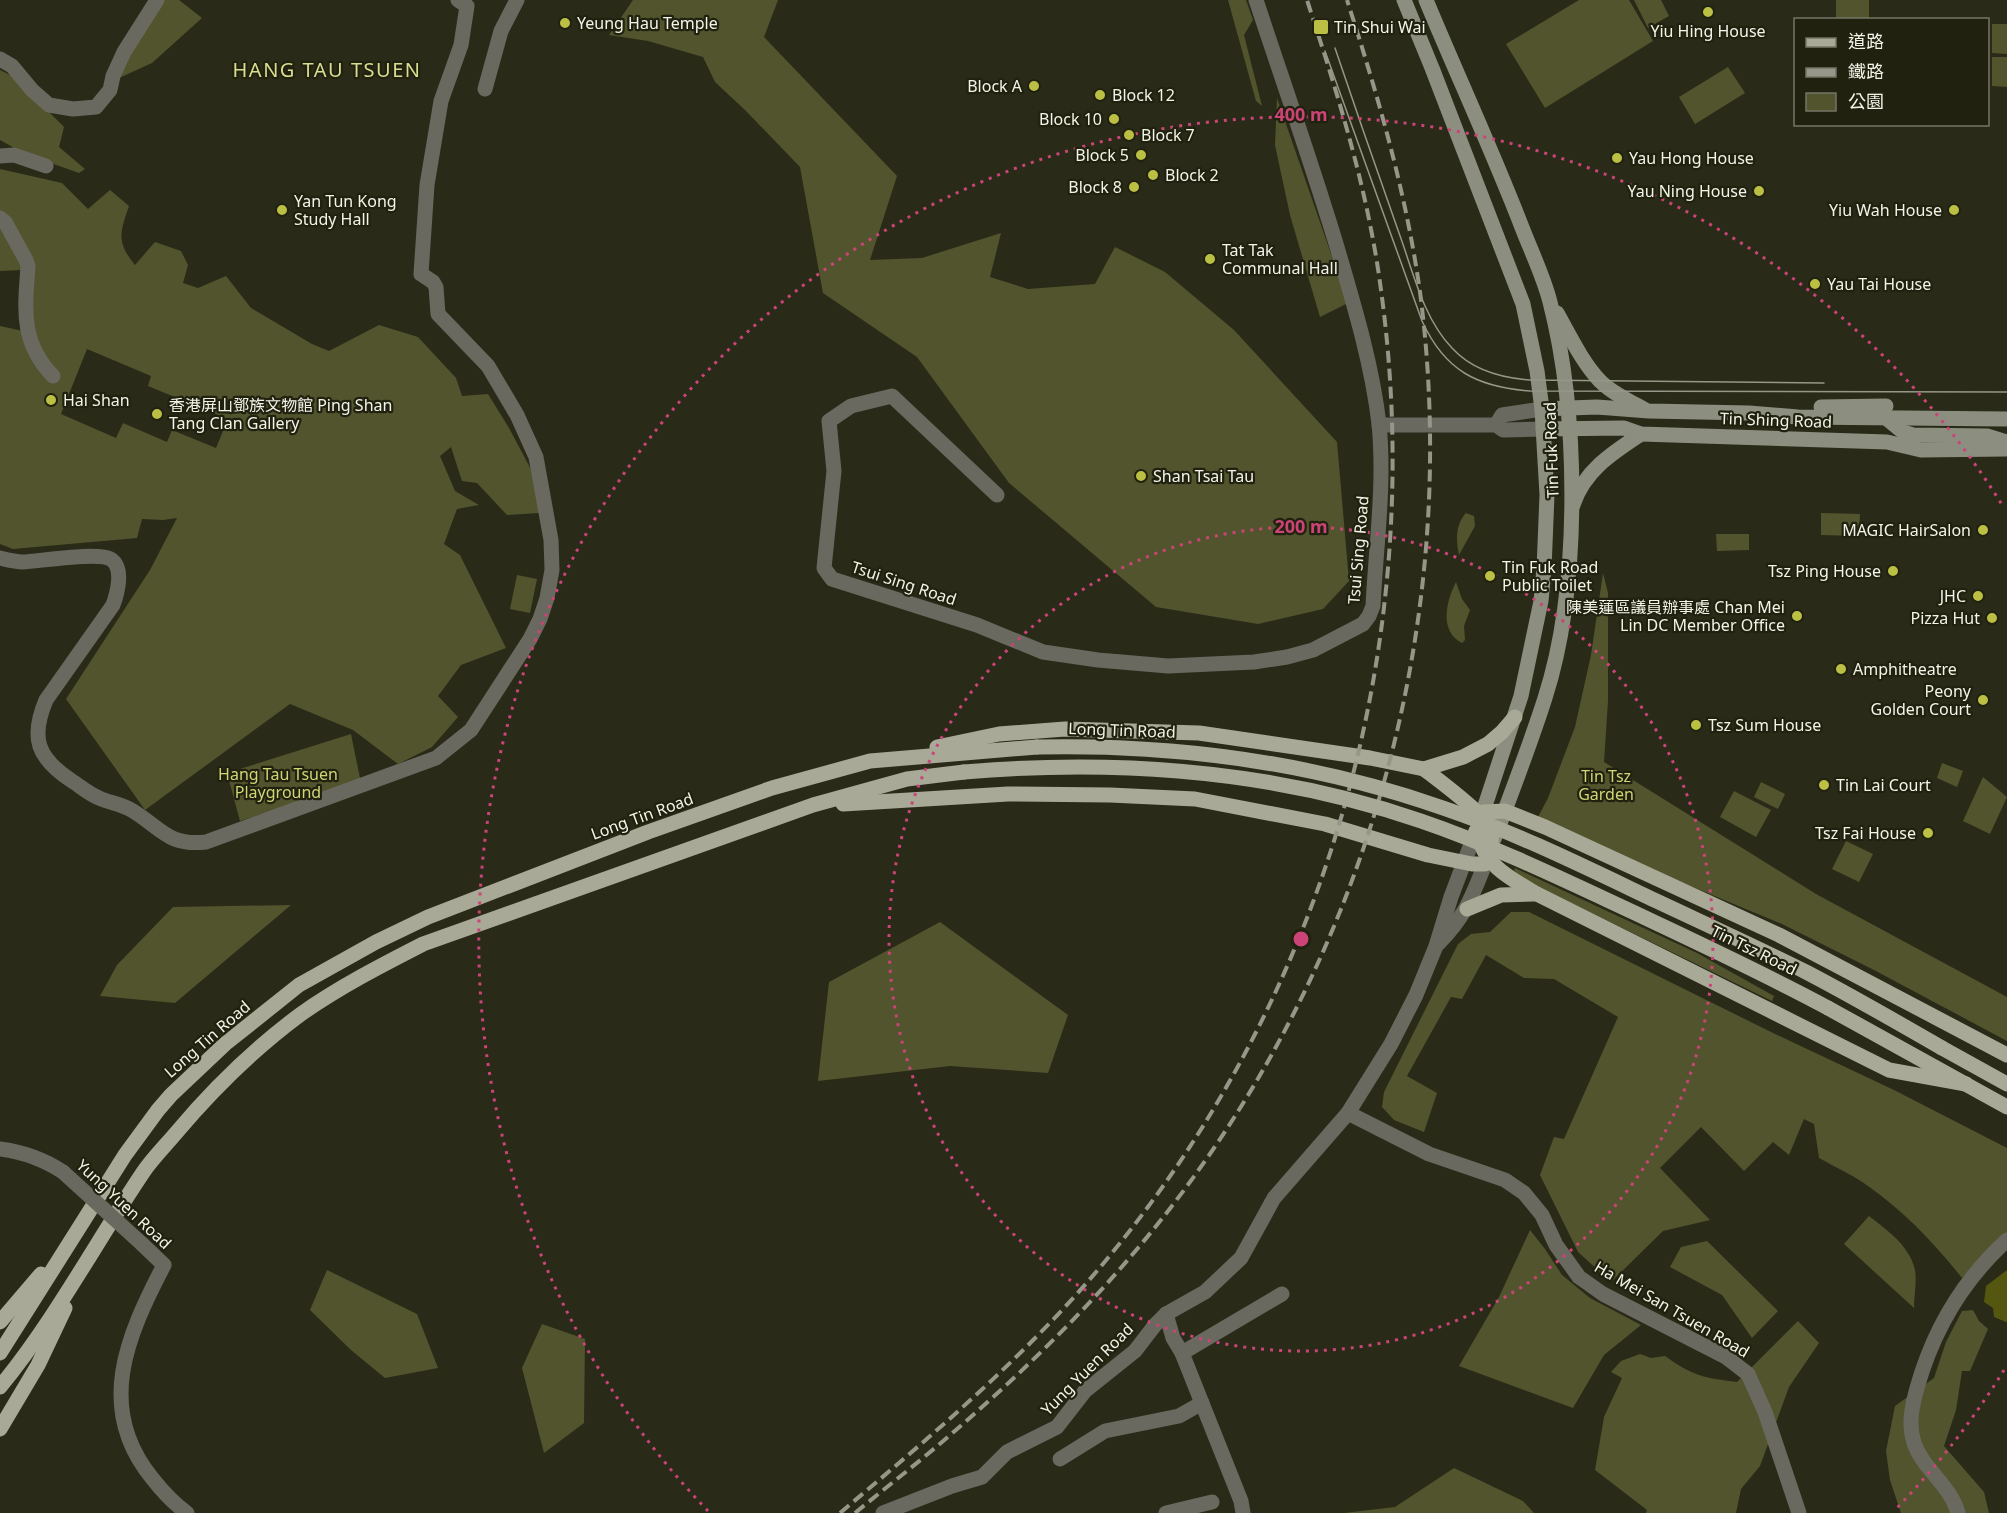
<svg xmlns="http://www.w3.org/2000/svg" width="2007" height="1513" viewBox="0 0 2007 1513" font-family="'Noto Sans','Noto Sans TC',sans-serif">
	<rect width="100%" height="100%" fill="#292b18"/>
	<!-- green -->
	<g fill="#52542d" fill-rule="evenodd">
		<path d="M 162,0 L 179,0 L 202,18 L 152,63 L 119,78 L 130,50 Z"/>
		<path d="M 633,0 L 778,0 L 764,37 L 897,176 L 870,260 L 922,258 L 1001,233 L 990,277 L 1028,289 L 1095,284 L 1115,247 L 1165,272 L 1234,330 L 1337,442 L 1349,581 L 1323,609 L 1258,624 L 1156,607 L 1009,483 L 917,357 L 823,293 L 800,167 L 745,110 L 715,82 L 703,57 L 648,41 L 609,35 Z"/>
		<path d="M 1228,0 L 1246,0 L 1253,20 L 1244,35 L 1262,106 L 1256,101 Z"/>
		<path d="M 1579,0 L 1629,0 L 1653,41 L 1545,108 L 1506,44 Z"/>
		<path d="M 1634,0 L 1661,0 L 1669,16 L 1648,28 Z"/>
		<rect x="1836" y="0" width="33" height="19"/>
		<path d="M 1992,24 L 2007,24 L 2007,54 L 1992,53 Z"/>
		<path d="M 1992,57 L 2007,57 L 2007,87 L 1992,86 Z"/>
		<path d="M 1728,67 L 1745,93 L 1695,124 L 1679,97 Z"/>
		<path d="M 0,70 L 14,77 L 64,127 L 59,147 L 85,169 L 79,173 L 25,154 L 0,140 Z"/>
		<path d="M 1277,98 L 1348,303 L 1320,317 L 1290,215 L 1275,145 Z"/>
		<path d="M 0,169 L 62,183 L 88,209 L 110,190 L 129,206 C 120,232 116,242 135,265 L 155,242 L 181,251 L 188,265 L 183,283 L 198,288 L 226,276 L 251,308 L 312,344 L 329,351 L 379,325 L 418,337 L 456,378 L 462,396 L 488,394 L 509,428 L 534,475 L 539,513 L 507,515 L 477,483 L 462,481 L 451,447 L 440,456 L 455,491 L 479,505 L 457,509 L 444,544 L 460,555 L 506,648 L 461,665 L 438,696 L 458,717 L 432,747 L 398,764 L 353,730 L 290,704 L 145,810 L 66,699 L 150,570 L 177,518 L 163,520 L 142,519 L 137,538 L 13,549 L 0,544 L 0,326 L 23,331 L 21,270 L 0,271 ZM 87,349 L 151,376 L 148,386 L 228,419 L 216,448 L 172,430 L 167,442 L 123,423 L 116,438 L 61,414 Z"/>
		<path d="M 1466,513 L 1474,516 L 1475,526 L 1459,555 C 1456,541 1455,525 1466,513 Z"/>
		<path d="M 1821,513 L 1860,514 L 1859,536 L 1821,535 Z"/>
		<path d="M 1716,534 L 1749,534 L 1749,550 L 1717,551 Z"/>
		<path d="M 1603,573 L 1608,593 L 1608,701 L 1604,762 L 1816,894 L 2007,997 L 2007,1041 L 1874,970 L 1782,924 L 1640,865 L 1538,817 L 1548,798 L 1575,727 L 1591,655 Z"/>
		<path d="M 517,575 L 537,579 L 530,613 L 510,609 Z"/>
		<path d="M 1456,582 L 1462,599 L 1470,610 L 1464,626 L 1465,640 L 1462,643 C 1439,631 1446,602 1456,582 Z"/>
		<path d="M 351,734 L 361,783 L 240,821 L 227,773 Z"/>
		<path d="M 1942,763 L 1963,771 L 1957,787 L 1937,778 Z"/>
		<path d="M 1983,777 L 2007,797 L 1990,834 L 1963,821 Z"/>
		<path d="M 1761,782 L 1785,794 L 1778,809 L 1754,797 Z"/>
		<path d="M 1734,791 L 1771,810 L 1756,837 L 1720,817 Z"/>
		<path d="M 1846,841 L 1873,854 L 1859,882 L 1832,869 Z"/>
		<path d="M 1515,868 L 1697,953 L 1774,996 L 1772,1001 L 1520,878 L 1514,870 Z"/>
		<path d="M 291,905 L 175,1003 L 100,996 L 117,965 L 173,907 Z"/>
		<path d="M 1511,912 L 1529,912 L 1773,1033 L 1894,1090 L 2007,1148 L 2007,1233 L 1962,1278 C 1935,1244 1904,1211 1868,1186 C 1853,1175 1835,1167 1819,1158 L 1814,1124 L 1804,1119 L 1789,1155 L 1773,1142 L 1744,1171 L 1701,1127 L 1660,1168 L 1710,1220 L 1663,1231 L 1611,1282 L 1578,1252 L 1540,1175 L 1554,1137 L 1564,1139 L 1618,1017 L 1554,979 L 1524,978 L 1486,955 L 1462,999 L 1451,997 L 1407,1076 L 1437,1093 L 1424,1132 L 1394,1120 L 1382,1107 L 1384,1092 L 1458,944 L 1471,934 L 1490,932 Z"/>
		<path d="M 940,922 L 1068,1015 L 1048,1073 L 950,1066 L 818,1081 L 829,982 Z"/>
		<path d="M 1869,1216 C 1887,1230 1910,1246 1915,1270 C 1917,1282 1914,1296 1914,1308 L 1844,1244 Z"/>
		<path d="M 1530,1230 L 1545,1249 L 1562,1275 L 1590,1298 L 1641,1325 L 1604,1355 L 1573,1408 L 1459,1366 L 1499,1297 Z"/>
		<path d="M 1707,1241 L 1778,1311 L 1752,1338 L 1722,1295 L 1670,1267 L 1681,1247 Z"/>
		<path d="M 327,1270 L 417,1314 L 438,1368 L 385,1378 L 351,1350 L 310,1310 Z"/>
		<path d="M 1973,1310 L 1979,1321 L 1988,1329 L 1970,1371 L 1962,1371 L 1956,1410 L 1944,1446 L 1984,1492 L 1989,1513 L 1901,1513 L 1890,1480 L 1886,1451 L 1895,1406 L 1934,1378 L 1946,1342 L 1962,1311 Z"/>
		<path d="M 1798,1321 L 1819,1343 L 1789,1387 L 1760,1466 L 1741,1489 L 1736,1513 L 1646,1513 L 1647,1510 L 1595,1470 L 1604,1417 L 1622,1378 L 1611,1372 L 1621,1361 L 1640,1354 L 1651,1358 L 1665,1356 C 1693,1376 1704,1378 1737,1382 Z"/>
		<path d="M 542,1324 L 585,1339 L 584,1423 L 544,1453 L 522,1368 Z"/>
		<path d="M 1454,1468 L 1523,1501 L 1534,1513 L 1344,1513 L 1395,1507 Z"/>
	</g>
	<!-- water -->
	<path fill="#555711" d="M 2007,1270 L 2007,1322 L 2006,1322 L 1994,1317 L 1993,1308 L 1984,1302 L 1986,1286 Z"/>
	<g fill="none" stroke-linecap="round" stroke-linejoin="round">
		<!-- minor -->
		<g stroke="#696960" stroke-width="15">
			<path d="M 0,59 L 12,66 L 32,90 L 49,105 L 73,109 L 96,107 L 110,90 L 113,76 L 124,52 L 157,0"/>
			<path d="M 485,89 L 501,31 L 517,0"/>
			<path d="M 0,156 L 14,155 L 46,166"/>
			<path d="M 0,218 L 5,222 L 26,260 L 28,266 C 25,309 20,342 53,376"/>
			<path d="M 1379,425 L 1496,425 L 1503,430 L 1543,429"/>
			<path d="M 1496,425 L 1502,415 L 1542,409"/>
			<path d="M 997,495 L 892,396 L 851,406 L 829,421 L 834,471 L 824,568 L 832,579 L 977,625 L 1043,652 L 1098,660 L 1168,666 L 1254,662 L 1287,657 L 1313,650 L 1363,624 L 1369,616 L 1373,606 C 1376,546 1385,484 1379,424 C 1372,364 1354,305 1337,247 C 1312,164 1283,82 1256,0"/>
			<path d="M 0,558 C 8,560 16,562 23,562 C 41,561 101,551 112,560 C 124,569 117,594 113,605 L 46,700 C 30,738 37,758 72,781 C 80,786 89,794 99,798 C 110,803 122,804 133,811 C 162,829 168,846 206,842 L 436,758 L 471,730 L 530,639 L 540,619 L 547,598 L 552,570 L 551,540 L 536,457 L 517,415 L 488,366 L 438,314 L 436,287 L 433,282 L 421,274 L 427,185 L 441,101 L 461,45 L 467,6 L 458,0"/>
			<path d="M 1438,944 C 1465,917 1471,899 1485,864"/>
			<path d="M 1348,1113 L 1429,1154 L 1505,1180 L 1524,1193 L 1542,1215 L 1556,1245 L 1579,1277 L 1603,1294 L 1726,1357 L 1748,1374 L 1765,1412 L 1799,1513"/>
			<path d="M 0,1149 C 24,1152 43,1159 63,1172"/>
			<path d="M 142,1244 L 164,1265 C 127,1336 95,1408 152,1478 C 163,1492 173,1503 187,1513"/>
			<path d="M 1166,1314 L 1173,1338 L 1182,1353 L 1241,1501 L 1243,1513"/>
			<path d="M 1182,1353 L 1282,1294"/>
			<path d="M 1060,1459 L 1105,1431 L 1179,1416 L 1202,1403"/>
			<path d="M 883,1513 L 952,1486 L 982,1477 L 1007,1452 L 1057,1427 L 1085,1391 L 1135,1351 L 1155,1325 L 1166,1314 L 1205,1292 L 1241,1258 L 1274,1198 L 1348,1113 L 1391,1044 L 1416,995 L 1436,946 L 1451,897 L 1476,831"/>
			<path d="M 1166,1513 L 1212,1502"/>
			<path d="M 1958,1513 C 1951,1486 1923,1469 1914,1443 C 1908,1424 1912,1406 1917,1388 C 1933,1331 1963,1280 2007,1240"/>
		</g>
		<!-- secondary -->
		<g stroke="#8c8e7f" stroke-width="15">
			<path d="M 1404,0 L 1432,68 L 1523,304 L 1537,371 L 1542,409 L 1547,495 L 1544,569 L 1541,601 L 1521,696 L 1480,821"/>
			<path d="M 1426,0 C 1458,77 1493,152 1523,230 C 1532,253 1544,278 1550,302 C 1579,415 1581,586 1545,698 C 1530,745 1512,792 1494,839"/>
			<path d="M 1557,313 C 1570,336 1582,362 1600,381 C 1612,393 1629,401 1644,409"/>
			<path d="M 1821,407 L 1886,406"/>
			<path d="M 1542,409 L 1597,407 L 1649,411 L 1749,413 L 1798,417 L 2007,419"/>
			<path d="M 1886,418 L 1903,432 L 1913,435 L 1987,436 L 2007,442"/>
			<path d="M 1543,429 L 1624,428 L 1641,434 L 1887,442 L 1921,450 L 2007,449"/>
			<path d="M 1573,505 C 1584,471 1612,453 1641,434"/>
		</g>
		<!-- primary -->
		<g stroke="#a8aa97" stroke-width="15">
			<path d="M 937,747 L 999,734 L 1065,729 L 1199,733 L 1370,758 L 1424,769 L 1463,757 L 1488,744 L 1502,732 L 1515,717"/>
			<path d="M 1424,769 C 1437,779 1482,812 1489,826 C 1493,833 1491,842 1490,850"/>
			<path d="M 843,804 L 1008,794 L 1110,795 L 1195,799 L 1325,824 L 1428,855 L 1472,864 L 1485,864"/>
			<path d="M 1483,812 L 1505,811 L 1545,827 L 1779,935 L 2007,1055"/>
			<path d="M 1476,831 C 1485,866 1508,877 1537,894 L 1889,1070 L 1966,1084"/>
			<path d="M 1467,909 L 1501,895 L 1534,894"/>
			<path d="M 1828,1008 L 2007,1107"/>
			<path d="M 1942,1048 L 2007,1084"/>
			<path d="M 0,1322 L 41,1274"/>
			<path d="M 0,1353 L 125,1155 L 158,1110 L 171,1095 L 225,1044 L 299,985 L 376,942 L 428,917 L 648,832 L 772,788 L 870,761 L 1037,747"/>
			<path d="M 0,1387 C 55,1320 96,1242 144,1171 C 153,1158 165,1146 176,1133 C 213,1089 255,1048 301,1014 C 339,987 382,965 423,944 L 813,805 L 907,779 L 964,772"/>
			<path d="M 0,1429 L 38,1365 L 65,1308"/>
		</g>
		<!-- tram -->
		<g stroke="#969788" stroke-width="1.5">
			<path d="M 1335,48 C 1356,110 1377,171 1399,233 C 1413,271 1423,318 1452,348 C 1472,370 1501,378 1530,380 L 1824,383"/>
			<path d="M 1325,51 L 1422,321 C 1445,371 1477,387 1530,391 L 2007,392"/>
		</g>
		<!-- rail -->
		<g stroke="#969788" stroke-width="4" stroke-dasharray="12 6" stroke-linecap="butt">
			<path d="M 840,1513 C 936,1432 1032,1351 1112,1253 C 1331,986 1428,632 1381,290 C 1368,190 1338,95 1307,0"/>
			<path d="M 855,1513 C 884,1489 914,1466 942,1442 C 1010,1384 1075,1322 1132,1255 C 1358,992 1465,636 1420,292 C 1406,192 1378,96 1347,0"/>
		</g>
		<!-- minor-bridge -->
		<path stroke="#696960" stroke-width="15" d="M 63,1172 L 142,1244"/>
		<!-- primary-bridge -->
		<g stroke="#a8aa97" stroke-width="15">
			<path d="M 1037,747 C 1176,744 1312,762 1443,808 C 1514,832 1581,865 1648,897 C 1701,922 1754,946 1806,972 C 1852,996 1897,1022 1942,1048"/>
			<path d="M 964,772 C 1118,759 1273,770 1421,821 C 1494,846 1564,880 1635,913 C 1700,944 1765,974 1828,1008"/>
		</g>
	</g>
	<!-- distance rings -->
	<g fill="none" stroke="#c47" stroke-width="3" stroke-dasharray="3 6">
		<circle cx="1301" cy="939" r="412"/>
		<path d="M2004 1370A824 824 0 0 1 1894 1511M708 1511A824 824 0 1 1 2004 508"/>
	</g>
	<!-- markers -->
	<g fill="#bbc044" stroke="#20210f" stroke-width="2">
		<circle cx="1708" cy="12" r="6"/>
		<circle cx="565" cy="23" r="6"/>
		<rect x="1313" y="19" width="16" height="16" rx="3"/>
		<circle cx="1034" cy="86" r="6"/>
		<circle cx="1100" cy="95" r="6"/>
		<circle cx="1114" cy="119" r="6"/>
		<circle cx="1129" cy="135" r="6"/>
		<circle cx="1141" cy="155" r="6"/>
		<circle cx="1617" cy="158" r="6"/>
		<circle cx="1153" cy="175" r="6"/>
		<circle cx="1134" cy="187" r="6"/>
		<circle cx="1759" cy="191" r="6"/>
		<circle cx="282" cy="210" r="6"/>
		<circle cx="1954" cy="210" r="6"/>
		<circle cx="1210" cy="259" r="6"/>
		<circle cx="1815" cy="284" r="6"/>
		<circle cx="51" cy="400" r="6"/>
		<circle cx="157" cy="414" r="6"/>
		<circle cx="1141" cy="476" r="6"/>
		<circle cx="1983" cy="530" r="6"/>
		<circle cx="1893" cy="571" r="6"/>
		<circle cx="1490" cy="576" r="6"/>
		<circle cx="1978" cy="596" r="6"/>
		<circle cx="1797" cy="616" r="6"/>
		<circle cx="1992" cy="618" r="6"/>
		<circle cx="1841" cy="669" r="6"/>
		<circle cx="1983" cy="700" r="6"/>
		<circle cx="1696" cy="725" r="6"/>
		<circle cx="1824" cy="785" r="6"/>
		<circle cx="1928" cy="833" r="6"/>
	</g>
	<g text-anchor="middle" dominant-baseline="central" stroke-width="4.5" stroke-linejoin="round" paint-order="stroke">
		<!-- poi labels -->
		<g font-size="16" fill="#f3f4e8" stroke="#20210f" text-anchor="start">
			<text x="577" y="23">Yeung Hau Temple</text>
			<text x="1334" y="27">Tin Shui Wai</text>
			<text x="1708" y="31" text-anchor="middle">Yiu Hing House</text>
			<text x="1022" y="86" text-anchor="end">Block A</text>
			<text x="1112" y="95">Block 12</text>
			<text x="1102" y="119" text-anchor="end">Block 10</text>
			<text x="1141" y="135">Block 7</text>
			<text x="1129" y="155" text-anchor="end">Block 5</text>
			<text x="1629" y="158">Yau Hong House</text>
			<text x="1165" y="175">Block 2</text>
			<text x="1122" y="187" text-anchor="end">Block 8</text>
			<text x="1747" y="191" text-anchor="end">Yau Ning House</text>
			<text x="294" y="201">Yan Tun Kong<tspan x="294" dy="18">Study Hall</tspan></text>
			<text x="1942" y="210" text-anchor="end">Yiu Wah House</text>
			<text x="1222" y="250">Tat Tak<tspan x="1222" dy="18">Communal Hall</tspan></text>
			<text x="1827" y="284">Yau Tai House</text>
			<text x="63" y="400">Hai Shan</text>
			<text x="169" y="405">香港屏山鄧族文物館 Ping Shan<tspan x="169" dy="18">Tang Clan Gallery</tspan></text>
			<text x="1153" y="476">Shan Tsai Tau</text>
			<text x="1971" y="530" text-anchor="end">MAGIC HairSalon</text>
			<text x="1502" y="567">Tin Fuk Road<tspan x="1502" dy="18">Public Toilet</tspan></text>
			<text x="1881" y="571" text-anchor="end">Tsz Ping House</text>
			<text x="1966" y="596" text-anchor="end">JHC</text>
			<text x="1785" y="607" text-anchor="end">陳美蓮區議員辦事處 Chan Mei<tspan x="1785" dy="18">Lin DC Member Office</tspan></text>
			<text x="1980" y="618" text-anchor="end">Pizza Hut</text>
			<text x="1853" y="669">Amphitheatre</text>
			<text x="1971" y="691" text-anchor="end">Peony<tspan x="1971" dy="18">Golden Court</tspan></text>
			<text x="1708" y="725">Tsz Sum House</text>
			<text x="1836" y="785">Tin Lai Court</text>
			<text x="1916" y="833" text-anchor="end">Tsz Fai House</text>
		</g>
		<!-- street labels -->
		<g font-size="16" fill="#f3f4e8" stroke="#20210f">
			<text transform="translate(1776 420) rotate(2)">Tin Shing Road</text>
			<text transform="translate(1551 450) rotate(-92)">Tin Fuk Road</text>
			<text transform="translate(1358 550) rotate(-85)">Tsui Sing Road</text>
			<text transform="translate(904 583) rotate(18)">Tsui Sing Road</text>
			<text transform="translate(1122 730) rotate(2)">Long Tin Road</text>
			<text transform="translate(642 816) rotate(-20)">Long Tin Road</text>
			<text transform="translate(1754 950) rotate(26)">Tin Tsz Road</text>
			<text transform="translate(207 1039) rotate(-41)">Long Tin Road</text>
			<text transform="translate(124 1204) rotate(43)">Yung Yuen Road</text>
			<text transform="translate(1672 1309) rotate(30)">Ha Mei San Tsuen Road</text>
			<text transform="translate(1087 1369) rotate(-45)">Yung Yuen Road</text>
		</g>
		<!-- park labels -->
		<g font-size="16" fill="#d0d576" stroke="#20210f">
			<text x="278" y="774">Hang Tau Tsuen<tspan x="278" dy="18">Playground</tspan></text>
			<text x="1606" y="776">Tin Tsz<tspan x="1606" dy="18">Garden</tspan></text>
		</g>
		<!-- quarter labels -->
		<g font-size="20" letter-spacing="1.5" fill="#d8dd8f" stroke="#20210f">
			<text x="327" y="69">HANG TAU TSUEN</text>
		</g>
	</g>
	<circle cx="1301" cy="939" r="9" fill="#c47" stroke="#20210f" stroke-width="3"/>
	<g font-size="18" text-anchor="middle" font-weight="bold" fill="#c47" stroke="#20210f" stroke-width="4.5" stroke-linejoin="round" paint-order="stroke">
		<text x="1301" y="121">400 m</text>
		<text x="1301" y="533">200 m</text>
	</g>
	<!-- legend -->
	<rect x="1794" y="18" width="195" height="108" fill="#20210f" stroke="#747566" stroke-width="1.5"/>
	<rect x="1806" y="38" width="30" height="9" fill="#a8aa97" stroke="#747566" stroke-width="1.5"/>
	<text x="1848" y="48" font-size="18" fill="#f3f4e8">道路</text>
	<rect x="1806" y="68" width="30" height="9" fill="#969788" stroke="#747566" stroke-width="1.5"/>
	<text x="1848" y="78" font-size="18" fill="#f3f4e8">鐵路</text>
	<rect x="1806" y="93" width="30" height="18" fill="#52542d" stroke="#747566" stroke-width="1.5"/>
	<text x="1848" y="108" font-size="18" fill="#f3f4e8">公園</text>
</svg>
